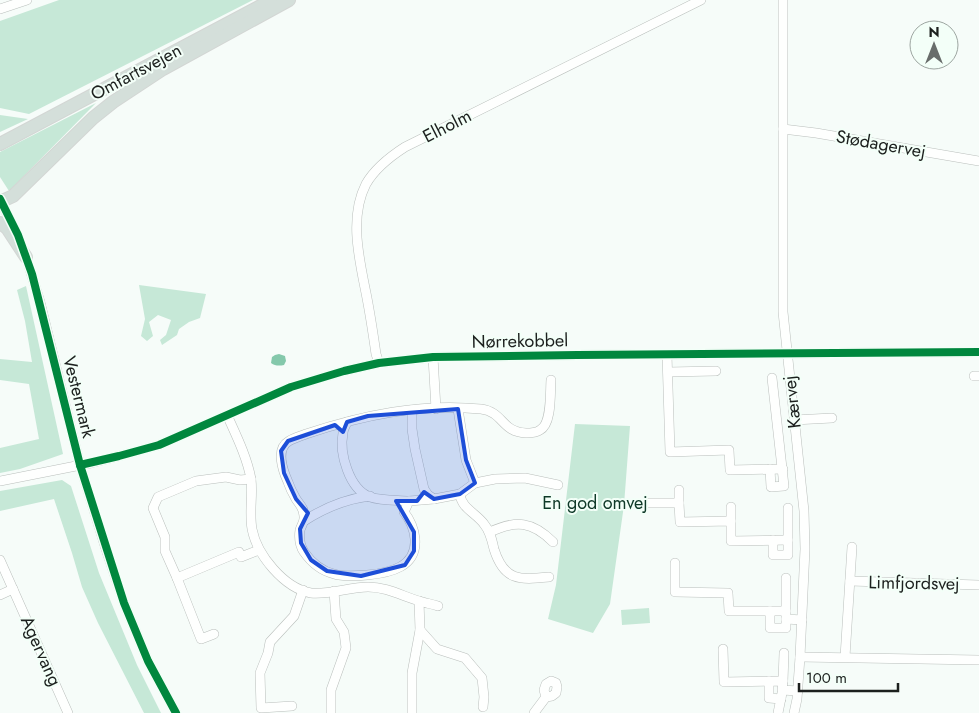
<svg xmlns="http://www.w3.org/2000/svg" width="979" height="713" viewBox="0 0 979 713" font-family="Jost,sans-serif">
	<rect width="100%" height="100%" fill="#f6fcf9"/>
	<!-- green -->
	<g fill="#c6e8d7">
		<path d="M 59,0 L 253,0 L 29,114 L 0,108 L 0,21 Z"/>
		<path d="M 96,103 L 9,191 L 0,177 L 0,152 Z"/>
		<path d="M 0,115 L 28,119 L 0,132 Z"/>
		<path d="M 139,285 L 206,294 L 200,318 L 189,322 L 179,329 L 177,335 L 162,345 L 160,340 L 166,335 L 171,320 L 158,315 L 149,322 L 153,336 L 147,341 L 141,336 L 145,319 Z"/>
		<path d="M 26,286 L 63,454 L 20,469 L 0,473 L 0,448 L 39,439 L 29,384 L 0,380 L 0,359 L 32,362 L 25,321 L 17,290 Z"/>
		<path d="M 575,424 L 630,426 L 624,505 L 610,604 L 593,633 L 548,619 L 556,585 Z"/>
		<path d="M 62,480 L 71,486 L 99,573 L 137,665 L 161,713 L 144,713 L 98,623 L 82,587 L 72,553 L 54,499 L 0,511 L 0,491 Z"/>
		<path d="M 649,608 L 650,623 L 622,625 L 621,610 Z"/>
	</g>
	<!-- water -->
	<path fill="#84c8ab" d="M 279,354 L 285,356 L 286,361 L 284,365 C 279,366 275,366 271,363 L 272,357 L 275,355 Z"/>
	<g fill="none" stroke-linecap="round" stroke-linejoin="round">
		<!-- minor casing -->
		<g stroke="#babfbc" stroke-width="10">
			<g id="minor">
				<path d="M 783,0 L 783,312 L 804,511 L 805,549 L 800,657 L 797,699 L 794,713"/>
				<path d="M 0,9 L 27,0"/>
				<path d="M 783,129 L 816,133 L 979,161"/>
				<path d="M 0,199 L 18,237"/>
				<path d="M 25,253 L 40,302 L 80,465 L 106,549 L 124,603 L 148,661 L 176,713"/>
				<path d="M 667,355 L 670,452 L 729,450 L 730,470 L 783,469"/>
				<path d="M 433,357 L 436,409"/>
				<path d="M 379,363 L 376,354 C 373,333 370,313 366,293 C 359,258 349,217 366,184 C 374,170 391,156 405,147 L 701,0"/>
				<path d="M 668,372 L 716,371"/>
				<path d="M 974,376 L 979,376"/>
				<path d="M 551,380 C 550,393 552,424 540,430 C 536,433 530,433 526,433 C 501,432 504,412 481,409 C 421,403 363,415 306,434 C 301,436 294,438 289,441 C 275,449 283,471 288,482 C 290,488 293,494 296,499 C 300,505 304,508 304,516 C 305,521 302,524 300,530 C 299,537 300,546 304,552 C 311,562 322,571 334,574 C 344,577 356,576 367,575 C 390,573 417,567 415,539 C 414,528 411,521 404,512 L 409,501 L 434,499 L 460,494 L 475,483 L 495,479 L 525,478 L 558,485"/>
				<path d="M 458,409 L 466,460 L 475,483"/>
				<path d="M 412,410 L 412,429 L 415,449 L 424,489 L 428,495 L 434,499"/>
				<path d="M 227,415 C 236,435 247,457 251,479 C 253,495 249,512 252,529 C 257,555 284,588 311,593 C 329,595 350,587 368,587 C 387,587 402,596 419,601 C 425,603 432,604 438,606"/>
				<path d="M 794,420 L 832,418"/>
				<path d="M 347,422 C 346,425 343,429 343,433 C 339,453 349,489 370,497 C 382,501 397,500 409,501"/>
				<path d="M 770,469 L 771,487 L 784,486 L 772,378"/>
				<path d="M 0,481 L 91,463 L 119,456 L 159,445 L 291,387 L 344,371 L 379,363 L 433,357 L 577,355 L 979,352"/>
				<path d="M 679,490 L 679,503"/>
				<path d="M 460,494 C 461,508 476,513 484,524 C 490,531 492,540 494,549 C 504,581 519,580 549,577"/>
				<path d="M 648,503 L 679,503 L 680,522 L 731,521 L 731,541 L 788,540"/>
				<path d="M 731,507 L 731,521"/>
				<path d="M 304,521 C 324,508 346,499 370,496"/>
				<path d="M 490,532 C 516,520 532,521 553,542"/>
				<path d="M 773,540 L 773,555 L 788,555 L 788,508"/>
				<path d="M 0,560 L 68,713"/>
				<path d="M 675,563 L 675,592 L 728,593 L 729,611 L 786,611 L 786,619 L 802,620"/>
				<path d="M 177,578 L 239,552 L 241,557 L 259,550"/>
				<path d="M 850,581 L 979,585"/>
				<path d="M 0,595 L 13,589"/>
				<path d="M 770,611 L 770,628 L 786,628 L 786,619"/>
				<path d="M 786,611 L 786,578"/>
				<path d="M 420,630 L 437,649 L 465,658 L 482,678 L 484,697 L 483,707"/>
				<path d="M 214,634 L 201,639 L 177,578 L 165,551 L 165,537 L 153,508 L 158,497 L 196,481 L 226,477 L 240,480 L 251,479"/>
				<path d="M 723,649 L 724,682 L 783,681 L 782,690 L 798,691"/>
				<path d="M 800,657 L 979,660"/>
				<path d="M 845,657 L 852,547"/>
				<path d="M 769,681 L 769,698 L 781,699"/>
				<path d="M 783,681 L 784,653"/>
				<path d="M 292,706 L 261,708 L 260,673 L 268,653 L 270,642 L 294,616 L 303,590"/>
				<path d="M 331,713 L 331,690 L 346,648 L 344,632 L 336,619 L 334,591"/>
				<path d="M 412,713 L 412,673 L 420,630 L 419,601"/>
				<path d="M 534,713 L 546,697 L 552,696 L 556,693 L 557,687 L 556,683 L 551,681 L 546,684 L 544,690 L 546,697"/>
				<path d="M 778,713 L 782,693"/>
			</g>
		</g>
		<!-- highway casing -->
		<g stroke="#d3d6d4" stroke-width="14">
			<g id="highway">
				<path d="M 0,144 L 270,1"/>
				<path d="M 0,202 L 13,196 L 93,118 L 113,102 L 163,69 L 289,0"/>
				<path d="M 0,223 L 7,228 L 26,257"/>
			</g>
		</g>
		<!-- minor -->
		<use href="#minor" stroke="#fefffe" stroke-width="9"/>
		<!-- highway -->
		<use href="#highway" stroke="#d4dfda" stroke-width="12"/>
		<!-- cycleway casing -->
		<g stroke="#f3fff8" stroke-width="11">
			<g id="cycleway">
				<path d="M 0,199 L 18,235 L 32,274 L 80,465 L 124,603 L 148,661 L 176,713"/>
				<path d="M 80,465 L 119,456 L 159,445 L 291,387 L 344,371 L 379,363 L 433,357 L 577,355 L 979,352"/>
			</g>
		</g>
		<!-- cycleway -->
		<use href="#cycleway" stroke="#00873e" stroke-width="8"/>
	</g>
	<!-- marked area -->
	<path fill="#1d4ed8" fill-opacity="0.2" stroke="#1d4ed8" stroke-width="4" stroke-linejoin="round" d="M 458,409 L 466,460 L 475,483 L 460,494 L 434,499 L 424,492 L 417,501 L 396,501 L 414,532 L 414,551 L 405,565 L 361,576 L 327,571 L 311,560 L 301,543 L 300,529 L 308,513 L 296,499 L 284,473 L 281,451 L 288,441 L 335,425 L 343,432 L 347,422 L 368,416 Z"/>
	<g text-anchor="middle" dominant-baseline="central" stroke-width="4" stroke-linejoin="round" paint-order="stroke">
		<!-- street labels -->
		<g font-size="18" fill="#1c201e" stroke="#f3fff8">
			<text transform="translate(136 72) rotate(-28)">Omfartsvejen</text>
			<text transform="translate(447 126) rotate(-27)">Elholm</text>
			<text transform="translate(881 144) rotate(10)">Stødagervej</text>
			<text transform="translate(520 341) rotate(-1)">Nørrekobbel</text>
			<text transform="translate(79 397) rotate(76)">Vestermark</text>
			<text transform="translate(792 402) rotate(-96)">Kærvej</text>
			<text transform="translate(914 583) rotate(1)">Limfjordsvej</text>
			<text transform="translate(41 651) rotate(66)">Agervang</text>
		</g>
		<!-- park labels -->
		<g font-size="18" fill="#0f3928" stroke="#f3fff8">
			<text x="595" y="503">En god omvej</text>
		</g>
	</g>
	<!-- north arrow -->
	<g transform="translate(934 45)"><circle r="24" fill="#f3fff8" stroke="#9da6a1"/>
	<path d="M0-4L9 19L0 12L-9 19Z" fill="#686d6b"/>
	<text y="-8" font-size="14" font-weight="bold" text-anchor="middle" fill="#1c201e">N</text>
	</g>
	<!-- scale -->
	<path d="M799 683v8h99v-8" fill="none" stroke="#1c201e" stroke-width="2.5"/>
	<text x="806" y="683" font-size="15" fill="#1c201e" stroke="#f3fff8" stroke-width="4" paint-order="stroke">100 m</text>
</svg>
